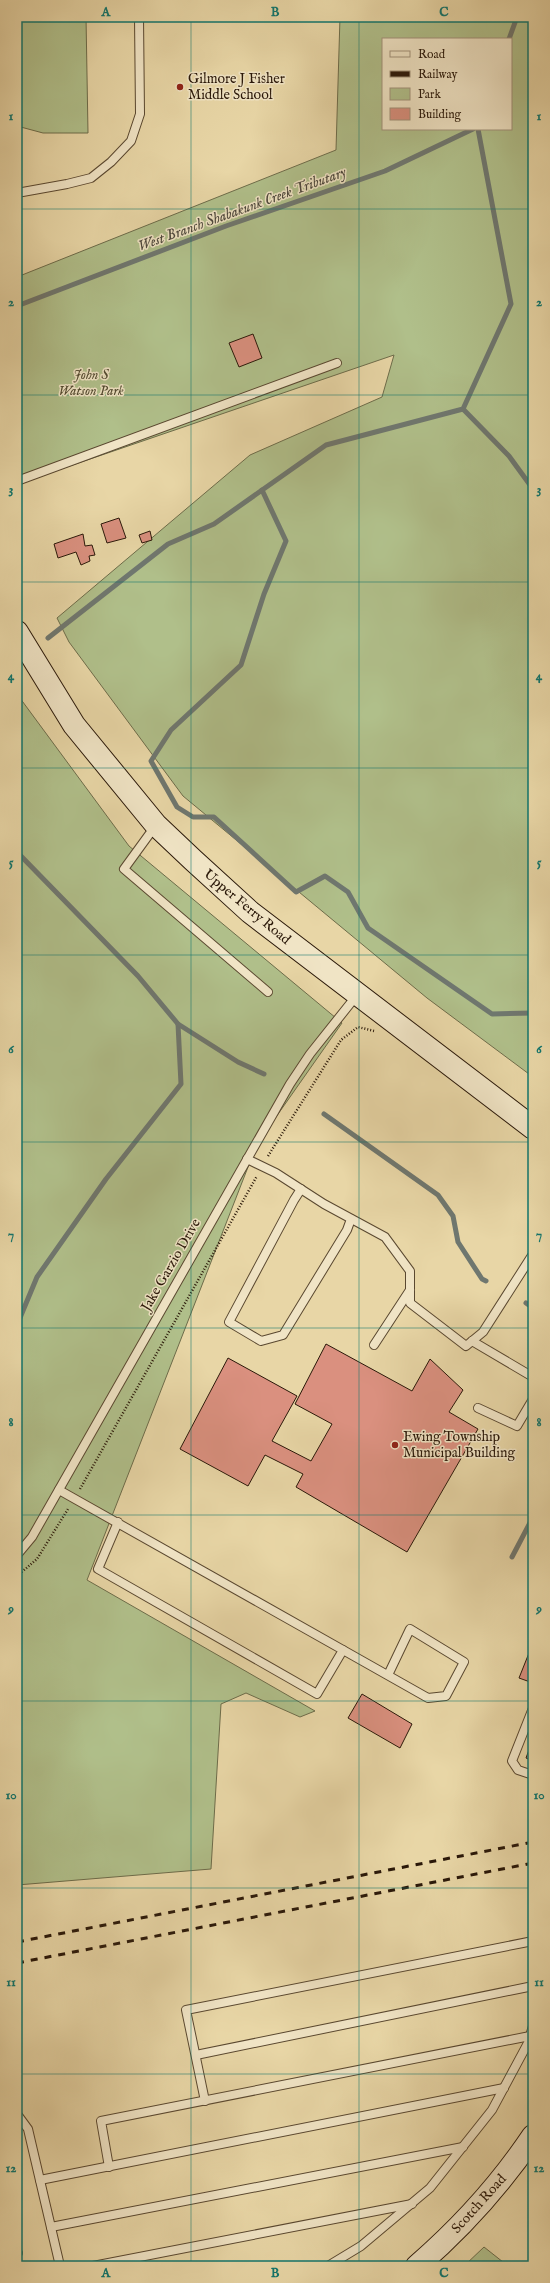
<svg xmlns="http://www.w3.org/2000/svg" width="550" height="2283" viewBox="0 0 550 2283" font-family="'IM FELL English',serif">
	<rect width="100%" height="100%" fill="#e8d6a6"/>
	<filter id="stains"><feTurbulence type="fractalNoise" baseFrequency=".005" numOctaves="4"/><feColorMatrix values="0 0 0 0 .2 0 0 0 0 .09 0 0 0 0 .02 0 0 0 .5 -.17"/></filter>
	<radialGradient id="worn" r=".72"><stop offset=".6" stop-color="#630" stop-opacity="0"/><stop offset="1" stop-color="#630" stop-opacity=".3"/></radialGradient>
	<!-- green -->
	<g fill="#b0bf8a" stroke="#6d6c4a" fill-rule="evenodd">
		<path d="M 17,17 L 86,17 L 88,133 L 43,133 L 17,126 Z"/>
		<path d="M 340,17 L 533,17 L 533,1077 L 427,998 L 183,796 L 69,642 L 57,618 L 250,455 L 382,397 L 394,355 L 17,484 L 17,277 L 336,150 ZM 383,39 L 511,39 L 511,129 L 383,129 Z"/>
		<path d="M 17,694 L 129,846 L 342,1023 L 257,1144 L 87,1580 L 315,1711 L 300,1717 L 246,1693 L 221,1704 L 211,1869 L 17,1885 Z"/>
		<path d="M 484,2247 L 508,2266 L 464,2266 Z"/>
	</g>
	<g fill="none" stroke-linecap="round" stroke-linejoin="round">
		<!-- stream -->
		<g stroke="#6f776f" stroke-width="5">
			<path d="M 509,39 L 517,17"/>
			<path d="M 17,306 L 226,226 L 385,171 L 473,129"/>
			<path d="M 463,409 L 509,456 L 533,489"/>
			<path d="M 262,490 L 286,541 L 264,594 L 241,665 L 171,730 L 151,761 L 177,807 L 193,817 L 214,817 L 296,892 L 325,876 L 348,892 L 368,928 L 492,1014 L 533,1013"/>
			<path d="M 48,638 L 168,544 L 214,524 L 326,445 L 463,409 L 511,304 L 478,129"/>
			<path d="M 17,668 L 18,667"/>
			<path d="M 17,852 L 138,976 L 178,1024 L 181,1084 L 106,1179 L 37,1277 L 17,1325"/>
			<path d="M 178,1024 L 238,1062 L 264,1074"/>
			<path d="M 324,1114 L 438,1195 L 453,1216 L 458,1242 L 482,1279 L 486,1281"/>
			<path d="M 526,1303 L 533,1308"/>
			<path d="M 512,1557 L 533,1517"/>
		</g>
	</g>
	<!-- building -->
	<g fill="#da907f" stroke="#2a1809">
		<path d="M 253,334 L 262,358 L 239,367 L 229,343 Z"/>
		<path d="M 119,518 L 126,538 L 107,543 L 101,524 Z"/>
		<path d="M 150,531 L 152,540 L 142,543 L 139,535 Z"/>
		<path d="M 83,534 L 85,546 L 92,545 L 95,555 L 89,556 L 90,561 L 81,565 L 76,552 L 58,558 L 54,544 Z"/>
		<path d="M 326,1344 L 412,1391 L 430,1359 L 463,1390 L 449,1412 L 478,1429 L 407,1552 L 296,1487 L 303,1474 L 265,1455 L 248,1486 L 180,1449 L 228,1358 L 297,1396 L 272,1441 L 311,1461 L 332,1424 L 295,1404 Z"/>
		<path d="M 533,1643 L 533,1683 L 519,1678 Z"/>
		<path d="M 362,1694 L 412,1724 L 400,1748 L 348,1718 Z"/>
		<path d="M 533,1739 L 533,1761 L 526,1758 Z"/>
	</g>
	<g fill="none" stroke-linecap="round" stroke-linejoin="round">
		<!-- service casing -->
		<g stroke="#5a4830" stroke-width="10">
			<g id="service">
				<path d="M 17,193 L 67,184 L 91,178 L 111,162 L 131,141 L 140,114 L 139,17"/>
				<path d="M 17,481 L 337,363"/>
				<path d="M 156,825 L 124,869 L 268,992"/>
				<path d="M 247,1159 L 276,1173 L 324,1204 L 385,1237 L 410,1271 L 410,1303 L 466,1346 L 483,1332 L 533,1254"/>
				<path d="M 301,1189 L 294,1200 L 229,1322 L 261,1341 L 283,1335 L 347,1230 L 351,1219"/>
				<path d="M 472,1341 L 533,1377"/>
				<path d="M 374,1345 L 410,1290"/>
				<path d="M 478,1408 L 517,1426 L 533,1399"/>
				<path d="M 59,1490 L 343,1650 L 317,1694 L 98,1569 L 118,1522"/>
				<path d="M 17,1555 L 32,1537 L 290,1084 L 310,1054 L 357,995"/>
				<path d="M 343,1650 L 428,1698 L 446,1696 L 464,1662 L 410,1629 L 388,1675"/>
				<path d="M 533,1708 L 512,1761 L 518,1770 L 533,1775"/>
				<path d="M 196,2055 L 533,1986"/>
				<path d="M 205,2101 L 186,2010 L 533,1941"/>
				<path d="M 17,2114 L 28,2129 L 60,2266"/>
				<path d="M 109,2167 L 101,2121 L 530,2036"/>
				<path d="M 40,2180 L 504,2088"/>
				<path d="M 51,2227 L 463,2147"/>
				<path d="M 17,2253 L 18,2253"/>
				<path d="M 93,2266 L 412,2204"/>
				<path d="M 328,2266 L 361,2246 L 430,2188 L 492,2110 L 528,2043 L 533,2026"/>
			</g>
		</g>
		<!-- secondary casing -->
		<g stroke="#2a1809" stroke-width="24">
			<g id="secondary">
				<path d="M 17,632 L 74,725 L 156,825 L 193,860 L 250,912 L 533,1128"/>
				<path d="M 417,2266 C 462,2227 500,2185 533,2136"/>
			</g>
		</g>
		<!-- path -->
		<g stroke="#2a1809" stroke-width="2.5" stroke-dasharray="1 2" stroke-linecap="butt">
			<path d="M 268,1156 L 341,1040 L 358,1027 L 374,1031"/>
			<path d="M 80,1489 L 257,1176"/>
			<path d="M 17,1576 L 37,1559 L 68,1509"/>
		</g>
		<!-- service -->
		<use href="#service" stroke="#f0e4c5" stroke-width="8"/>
		<!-- secondary -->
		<use href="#secondary" stroke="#f0e4c5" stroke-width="22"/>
		<!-- rail -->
		<g stroke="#2a1809" stroke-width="3" stroke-dasharray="7 7" stroke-linecap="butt">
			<path d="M 17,1942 L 533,1842"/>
			<path d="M 17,1963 L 533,1863"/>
		</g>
	</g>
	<!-- grid -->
	<path fill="none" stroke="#0f766e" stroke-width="1" stroke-opacity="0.55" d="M 191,17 L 191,2266M 359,17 L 359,2266M 17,209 L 533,209M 17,395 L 533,395M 17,582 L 533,582M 17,768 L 533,768M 17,955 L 533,955M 17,1142 L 533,1142M 17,1328 L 533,1328M 17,1515 L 533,1515M 17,1701 L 533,1701M 17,1888 L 533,1888M 17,2074 L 533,2074"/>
	<!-- markers -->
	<g fill="#8f2418" stroke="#f0e4c5" stroke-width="1.5">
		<circle cx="180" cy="87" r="4"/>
		<circle cx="395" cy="1445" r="4"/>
	</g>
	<g text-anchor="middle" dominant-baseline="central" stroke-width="3" stroke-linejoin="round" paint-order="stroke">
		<!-- poi labels -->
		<g font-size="14" fill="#2a1809" stroke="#f0e4c5" text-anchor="start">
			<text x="188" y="79">Gilmore J Fisher<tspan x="188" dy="16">Middle School</tspan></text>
			<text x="403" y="1437">Ewing Township<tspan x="403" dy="16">Municipal Building</tspan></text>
		</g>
		<!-- park labels -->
		<g font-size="14" font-style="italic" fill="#524a30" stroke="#f0e4c5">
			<text x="91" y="375">John S<tspan x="91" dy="16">Watson Park</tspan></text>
		</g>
		<!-- street labels -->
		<g font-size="14" fill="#2a1809" stroke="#f0e4c5">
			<text transform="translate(247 907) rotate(40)">Upper Ferry Road</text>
			<text transform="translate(171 1265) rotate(-60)">Jake Garzio Drive</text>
			<text transform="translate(479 2204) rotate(-48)">Scotch Road</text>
		</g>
		<!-- water labels -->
		<g font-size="15" font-style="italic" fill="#4c473c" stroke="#f0e4c5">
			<text transform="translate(242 209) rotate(-20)">West Branch Shabakunk Creek Tributary</text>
		</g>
	</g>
	<!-- margin -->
	<rect width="550" height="2283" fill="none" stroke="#e8d6a6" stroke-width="44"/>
	<!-- legend -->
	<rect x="382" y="38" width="130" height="92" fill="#f0e4c5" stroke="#a1927a"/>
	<rect x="390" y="51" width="20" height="6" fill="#f0e4c5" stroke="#a1927a"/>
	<text x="418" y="58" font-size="12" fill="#2a1809">Road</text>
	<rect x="390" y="71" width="20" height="6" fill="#2a1809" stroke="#a1927a"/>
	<text x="418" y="78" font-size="12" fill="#2a1809">Railway</text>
	<rect x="390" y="88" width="20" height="12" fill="#b0bf8a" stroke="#a1927a"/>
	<text x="418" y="98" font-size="12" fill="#2a1809">Park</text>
	<rect x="390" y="108" width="20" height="12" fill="#da907f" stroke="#a1927a"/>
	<text x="418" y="118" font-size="12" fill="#2a1809">Building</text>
	<rect x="22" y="22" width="506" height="2239" fill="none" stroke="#0f766e" stroke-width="1.5"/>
	<g font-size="13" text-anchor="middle" font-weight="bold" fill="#0f766e">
		<text x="106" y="16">A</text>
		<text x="275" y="16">B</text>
		<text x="444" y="16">C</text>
		<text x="11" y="120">1</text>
		<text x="539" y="120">1</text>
		<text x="11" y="306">2</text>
		<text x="539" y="306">2</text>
		<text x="11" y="493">3</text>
		<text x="539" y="493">3</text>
		<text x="11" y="680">4</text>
		<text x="539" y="680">4</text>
		<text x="11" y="866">5</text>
		<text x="539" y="866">5</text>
		<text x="11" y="1053">6</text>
		<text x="539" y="1053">6</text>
		<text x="11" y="1239">7</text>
		<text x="539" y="1239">7</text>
		<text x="11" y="1426">8</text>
		<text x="539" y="1426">8</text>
		<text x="11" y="1613">9</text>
		<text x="539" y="1613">9</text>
		<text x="11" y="1799">10</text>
		<text x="539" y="1799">10</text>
		<text x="11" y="1986">11</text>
		<text x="539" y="1986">11</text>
		<text x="11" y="2172">12</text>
		<text x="539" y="2172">12</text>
		<text x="106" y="2277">A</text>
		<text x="275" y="2277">B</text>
		<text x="444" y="2277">C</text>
	</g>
	<rect width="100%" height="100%" filter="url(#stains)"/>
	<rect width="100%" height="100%" fill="url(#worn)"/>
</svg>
